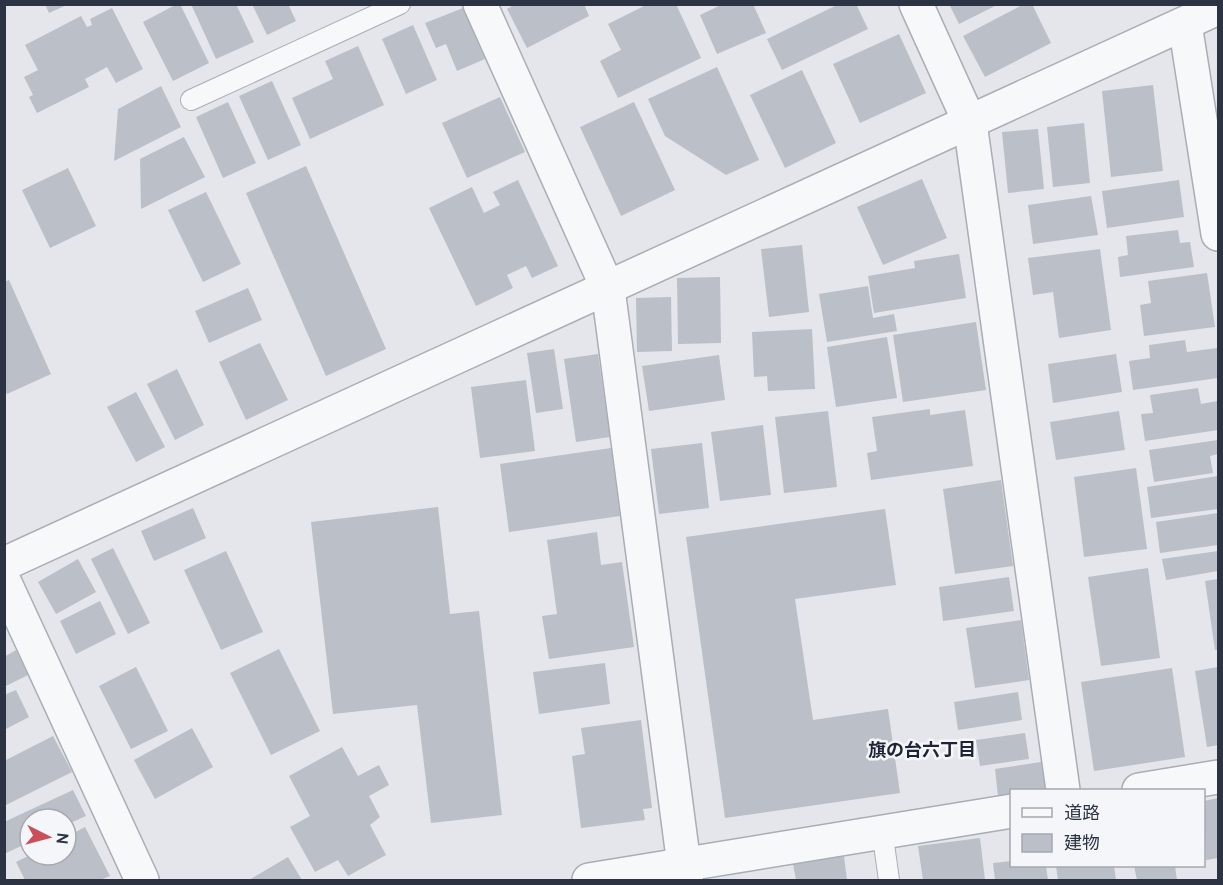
<svg xmlns="http://www.w3.org/2000/svg" width="1223" height="885" viewBox="0 0 1223 885" font-family="Overpass,'Noto Sans JP',sans-serif">
	<rect width="100%" height="100%" fill="#e4e6eb"/>
	<!-- building -->
	<g fill="#bbbfc8">
		<path d="M 45,4 L 69,4 L 49,13 Z"/>
		<path d="M 177,4 L 180,4 L 209,63 L 173,81 L 143,22 Z"/>
		<path d="M 191,4 L 236,4 L 254,42 L 216,59 Z"/>
		<path d="M 252,4 L 288,4 L 296,21 L 267,35 Z"/>
		<path d="M 515,4 L 584,4 L 589,16 L 527,48 L 507,9 Z"/>
		<path d="M 648,4 L 676,4 L 701,58 L 618,98 L 600,61 L 621,50 L 608,24 Z"/>
		<path d="M 723,4 L 753,4 L 766,33 L 717,54 L 700,15 Z"/>
		<path d="M 839,4 L 856,4 L 868,29 L 782,70 L 767,39 Z"/>
		<path d="M 949,4 L 999,4 L 959,24 Z"/>
		<path d="M 1024,4 L 1032,4 L 1051,43 L 985,77 L 963,36 Z"/>
		<path d="M 112,8 L 143,69 L 116,83 L 107,67 L 85,79 L 89,87 L 37,113 L 29,97 L 33,95 L 24,77 L 38,70 L 25,45 L 81,16 L 87,27 L 92,25 L 90,19 Z"/>
		<path d="M 463,8 L 485,59 L 457,71 L 446,44 L 436,48 L 425,23 Z"/>
		<path d="M 413,25 L 437,80 L 406,94 L 382,39 Z"/>
		<path d="M 899,34 L 926,93 L 860,123 L 833,64 Z"/>
		<path d="M 358,46 L 384,105 L 310,139 L 292,98 L 333,79 L 325,61 Z"/>
		<path d="M 717,67 L 759,160 L 726,175 L 665,136 L 648,99 Z"/>
		<path d="M 802,70 L 836,143 L 785,168 L 750,95 Z"/>
		<path d="M 272,81 L 301,145 L 268,160 L 239,96 Z"/>
		<path d="M 1153,85 L 1163,171 L 1111,177 L 1102,91 Z"/>
		<path d="M 161,86 L 181,127 L 114,161 L 118,109 Z"/>
		<path d="M 500,97 L 525,152 L 467,178 L 442,123 Z"/>
		<path d="M 228,102 L 256,163 L 223,178 L 196,117 Z"/>
		<path d="M 634,102 L 675,190 L 621,216 L 580,127 Z"/>
		<path d="M 1084,123 L 1090,183 L 1053,187 L 1047,127 Z"/>
		<path d="M 1038,129 L 1044,189 L 1008,193 L 1002,132 Z"/>
		<path d="M 184,137 L 205,177 L 141,209 L 140,159 Z"/>
		<path d="M 306,166 L 386,349 L 326,376 L 246,193 Z"/>
		<path d="M 68,168 L 96,226 L 50,248 L 22,190 Z"/>
		<path d="M 922,179 L 947,238 L 883,265 L 857,207 Z"/>
		<path d="M 518,180 L 558,266 L 532,278 L 526,266 L 507,275 L 513,288 L 476,306 L 429,208 L 472,187 L 484,213 L 500,205 L 493,192 Z"/>
		<path d="M 1179,180 L 1184,217 L 1107,228 L 1102,191 Z"/>
		<path d="M 206,192 L 241,264 L 203,282 L 168,210 Z"/>
		<path d="M 1091,196 L 1098,235 L 1033,244 L 1028,205 Z"/>
		<path d="M 1178,230 L 1180,243 L 1190,242 L 1194,267 L 1120,277 L 1118,257 L 1128,255 L 1126,236 Z"/>
		<path d="M 802,245 L 809,312 L 769,317 L 761,249 Z"/>
		<path d="M 1100,249 L 1111,330 L 1059,338 L 1053,292 L 1033,295 L 1028,258 Z"/>
		<path d="M 959,254 L 966,298 L 874,313 L 868,276 L 915,268 L 914,261 Z"/>
		<path d="M 1207,273 L 1215,327 L 1144,336 L 1140,305 L 1151,303 L 1148,281 Z"/>
		<path d="M 720,277 L 721,343 L 678,344 L 677,278 Z"/>
		<path d="M 9,280 L 51,374 L 7,394 L 4,389 L 4,282 Z"/>
		<path d="M 868,286 L 873,318 L 894,314 L 897,331 L 827,342 L 819,294 Z"/>
		<path d="M 248,288 L 262,320 L 209,343 L 195,311 Z"/>
		<path d="M 671,297 L 672,351 L 637,352 L 636,298 Z"/>
		<path d="M 976,322 L 986,390 L 903,402 L 893,335 Z"/>
		<path d="M 812,329 L 815,389 L 768,391 L 767,376 L 754,377 L 752,332 Z"/>
		<path d="M 887,337 L 897,398 L 836,407 L 827,347 Z"/>
		<path d="M 1185,340 L 1187,352 L 1217,348 L 1218,378 L 1133,390 L 1129,361 L 1150,358 L 1149,345 Z"/>
		<path d="M 260,343 L 288,400 L 246,420 L 219,362 Z"/>
		<path d="M 554,349 L 563,409 L 536,413 L 527,353 Z"/>
		<path d="M 598,354 L 610,437 L 576,442 L 564,359 Z"/>
		<path d="M 1116,354 L 1122,392 L 1053,403 L 1048,364 Z"/>
		<path d="M 719,355 L 725,400 L 649,411 L 642,366 Z"/>
		<path d="M 177,369 L 204,425 L 175,440 L 147,384 Z"/>
		<path d="M 526,380 L 535,451 L 480,458 L 471,387 Z"/>
		<path d="M 1198,388 L 1201,404 L 1217,401 L 1218,430 L 1145,441 L 1141,414 L 1153,413 L 1150,395 Z"/>
		<path d="M 136,392 L 165,447 L 136,462 L 107,407 Z"/>
		<path d="M 930,409 L 930,415 L 965,410 L 973,466 L 871,480 L 867,453 L 877,451 L 872,417 Z"/>
		<path d="M 828,411 L 837,487 L 784,493 L 775,417 Z"/>
		<path d="M 1119,411 L 1125,450 L 1056,460 L 1050,422 Z"/>
		<path d="M 763,425 L 771,495 L 720,501 L 711,432 Z"/>
		<path d="M 1218,440 L 1218,454 L 1210,456 L 1213,473 L 1154,482 L 1149,450 Z"/>
		<path d="M 702,443 L 709,508 L 659,514 L 651,449 Z"/>
		<path d="M 611,448 L 620,516 L 509,532 L 500,464 Z"/>
		<path d="M 1136,468 L 1147,549 L 1084,557 L 1074,477 Z"/>
		<path d="M 1218,476 L 1218,509 L 1151,518 L 1147,487 Z"/>
		<path d="M 1001,480 L 1013,566 L 955,574 L 943,489 Z"/>
		<path d="M 438,507 L 450,614 L 479,611 L 502,815 L 431,823 L 417,705 L 333,714 L 311,522 Z"/>
		<path d="M 193,508 L 206,538 L 154,561 L 141,531 Z"/>
		<path d="M 885,509 L 896,585 L 795,599 L 813,720 L 888,709 L 900,793 L 725,818 L 686,537 Z"/>
		<path d="M 1218,513 L 1218,545 L 1160,553 L 1156,522 Z"/>
		<path d="M 597,532 L 601,565 L 622,562 L 634,647 L 549,659 L 542,616 L 557,614 L 547,540 Z"/>
		<path d="M 113,548 L 150,623 L 128,634 L 91,559 Z"/>
		<path d="M 226,551 L 263,632 L 221,650 L 184,570 Z"/>
		<path d="M 1218,551 L 1218,571 L 1166,580 L 1162,559 Z"/>
		<path d="M 78,559 L 96,592 L 56,614 L 38,582 Z"/>
		<path d="M 1148,568 L 1160,658 L 1101,666 L 1088,577 Z"/>
		<path d="M 1009,577 L 1014,611 L 943,621 L 939,587 Z"/>
		<path d="M 1218,579 L 1218,650 L 1215,650 L 1205,581 Z"/>
		<path d="M 100,601 L 116,634 L 76,654 L 60,621 Z"/>
		<path d="M 1021,620 L 1029,680 L 975,688 L 966,628 Z"/>
		<path d="M 279,649 L 320,731 L 271,755 L 230,673 Z"/>
		<path d="M 16,650 L 28,675 L 4,687 L 4,657 Z"/>
		<path d="M 605,663 L 610,704 L 539,714 L 533,672 Z"/>
		<path d="M 136,667 L 168,731 L 131,749 L 99,686 Z"/>
		<path d="M 1218,667 L 1218,745 L 1207,747 L 1195,671 Z"/>
		<path d="M 1172,668 L 1185,757 L 1094,771 L 1081,682 Z"/>
		<path d="M 16,690 L 29,717 L 4,730 L 4,695 Z"/>
		<path d="M 1018,692 L 1022,720 L 958,730 L 954,702 Z"/>
		<path d="M 641,720 L 652,808 L 643,809 L 645,820 L 581,828 L 572,756 L 585,754 L 581,728 Z"/>
		<path d="M 192,728 L 213,767 L 155,799 L 134,760 Z"/>
		<path d="M 1025,733 L 1029,759 L 980,766 L 976,740 Z"/>
		<path d="M 53,736 L 72,772 L 4,806 L 4,761 Z"/>
		<path d="M 342,747 L 358,776 L 379,765 L 389,785 L 369,796 L 380,817 L 370,825 L 386,855 L 348,876 L 338,860 L 315,872 L 290,827 L 310,816 L 289,776 Z"/>
		<path d="M 1041,762 L 1046,789 L 1012,790 L 1012,794 L 998,796 L 995,769 Z"/>
		<path d="M 73,790 L 86,816 L 66,825 L 66,819 L 30,819 L 30,842 L 4,854 L 4,822 Z"/>
		<path d="M 1218,798 L 1218,858 L 1206,860 L 1204,801 Z"/>
		<path d="M 85,827 L 110,876 L 100,880 L 25,880 L 16,862 L 30,855 L 66,855 L 66,837 Z"/>
		<path d="M 980,838 L 985,880 L 923,880 L 918,846 Z"/>
		<path d="M 844,856 L 847,880 L 796,880 L 793,864 Z"/>
		<path d="M 288,857 L 302,880 L 249,880 Z"/>
		<path d="M 1012,861 L 1012,866 L 1046,866 L 1048,880 L 995,880 L 993,863 Z"/>
		<path d="M 1056,866 L 1114,866 L 1116,880 L 1058,880 Z"/>
		<path d="M 1134,866 L 1175,866 L 1177,880 L 1137,880 Z"/>
	</g>
	<g fill="none" stroke-linecap="round" stroke-linejoin="round">
		<!-- lane casing -->
		<g stroke="#a9adb5" stroke-width="22">
			<g id="lane">
				<path d="M 191,100 L 400,4"/>
				<path d="M 882,830 L 889,880"/>
			</g>
		</g>
		<!-- street casing -->
		<g stroke="#a9adb5" stroke-width="36">
			<g id="street">
				<path d="M 480,4 L 608,289 L 686,880"/>
				<path d="M 916,4 L 970,123 L 1063,790"/>
				<path d="M 1185,24 L 1218,234"/>
				<path d="M 4,564 L 1218,8"/>
				<path d="M 4,581 L 142,880"/>
				<path d="M 1139,790 L 1218,777"/>
				<path d="M 589,880 L 1012,811"/>
			</g>
		</g>
		<!-- lane -->
		<use href="#lane" stroke="#f7f8fa" stroke-width="20"/>
		<!-- street -->
		<use href="#street" stroke="#f7f8fa" stroke-width="33"/>
	</g>
	<g text-anchor="middle" dominant-baseline="central" stroke-width="5" stroke-linejoin="round" paint-order="stroke">
		<!-- neighbourhood labels -->
		<g font-size="18" font-weight="bold" fill="#1e2435" stroke="#f4f6f9">
			<text x="922" y="751">旗の台六丁目</text>
		</g>
	</g>
	<!-- border -->
	<rect width="1223" height="885" fill="none" stroke="#2c3343" stroke-width="12"/>
	<!-- legend -->
	<rect x="1010" y="789" width="195" height="78" fill="#f4f6f9" stroke="#a4a8b0" stroke-width="1.5"/>
	<rect x="1022" y="808" width="30" height="9" fill="#f7f8fa" stroke="#a4a8b0" stroke-width="1.5"/>
	<text x="1064" y="819" font-size="18" fill="#2c3343">道路</text>
	<rect x="1022" y="834" width="30" height="18" fill="#bbbfc8" stroke="#a4a8b0" stroke-width="1.5"/>
	<text x="1064" y="849" font-size="18" fill="#2c3343">建物</text>
	<!-- north arrow -->
	<g transform="translate(48 837) rotate(96)"><circle r="28" fill="#f4f6f9" stroke="#a4a8b0" stroke-width="1.5"/>
	<path d="M0-4.5L10 22L0 15L-10 22Z" fill="#cb4f59"/>
	<text y="-9" font-size="16" font-weight="bold" text-anchor="middle" fill="#2c3343">N</text>
	</g>
</svg>
